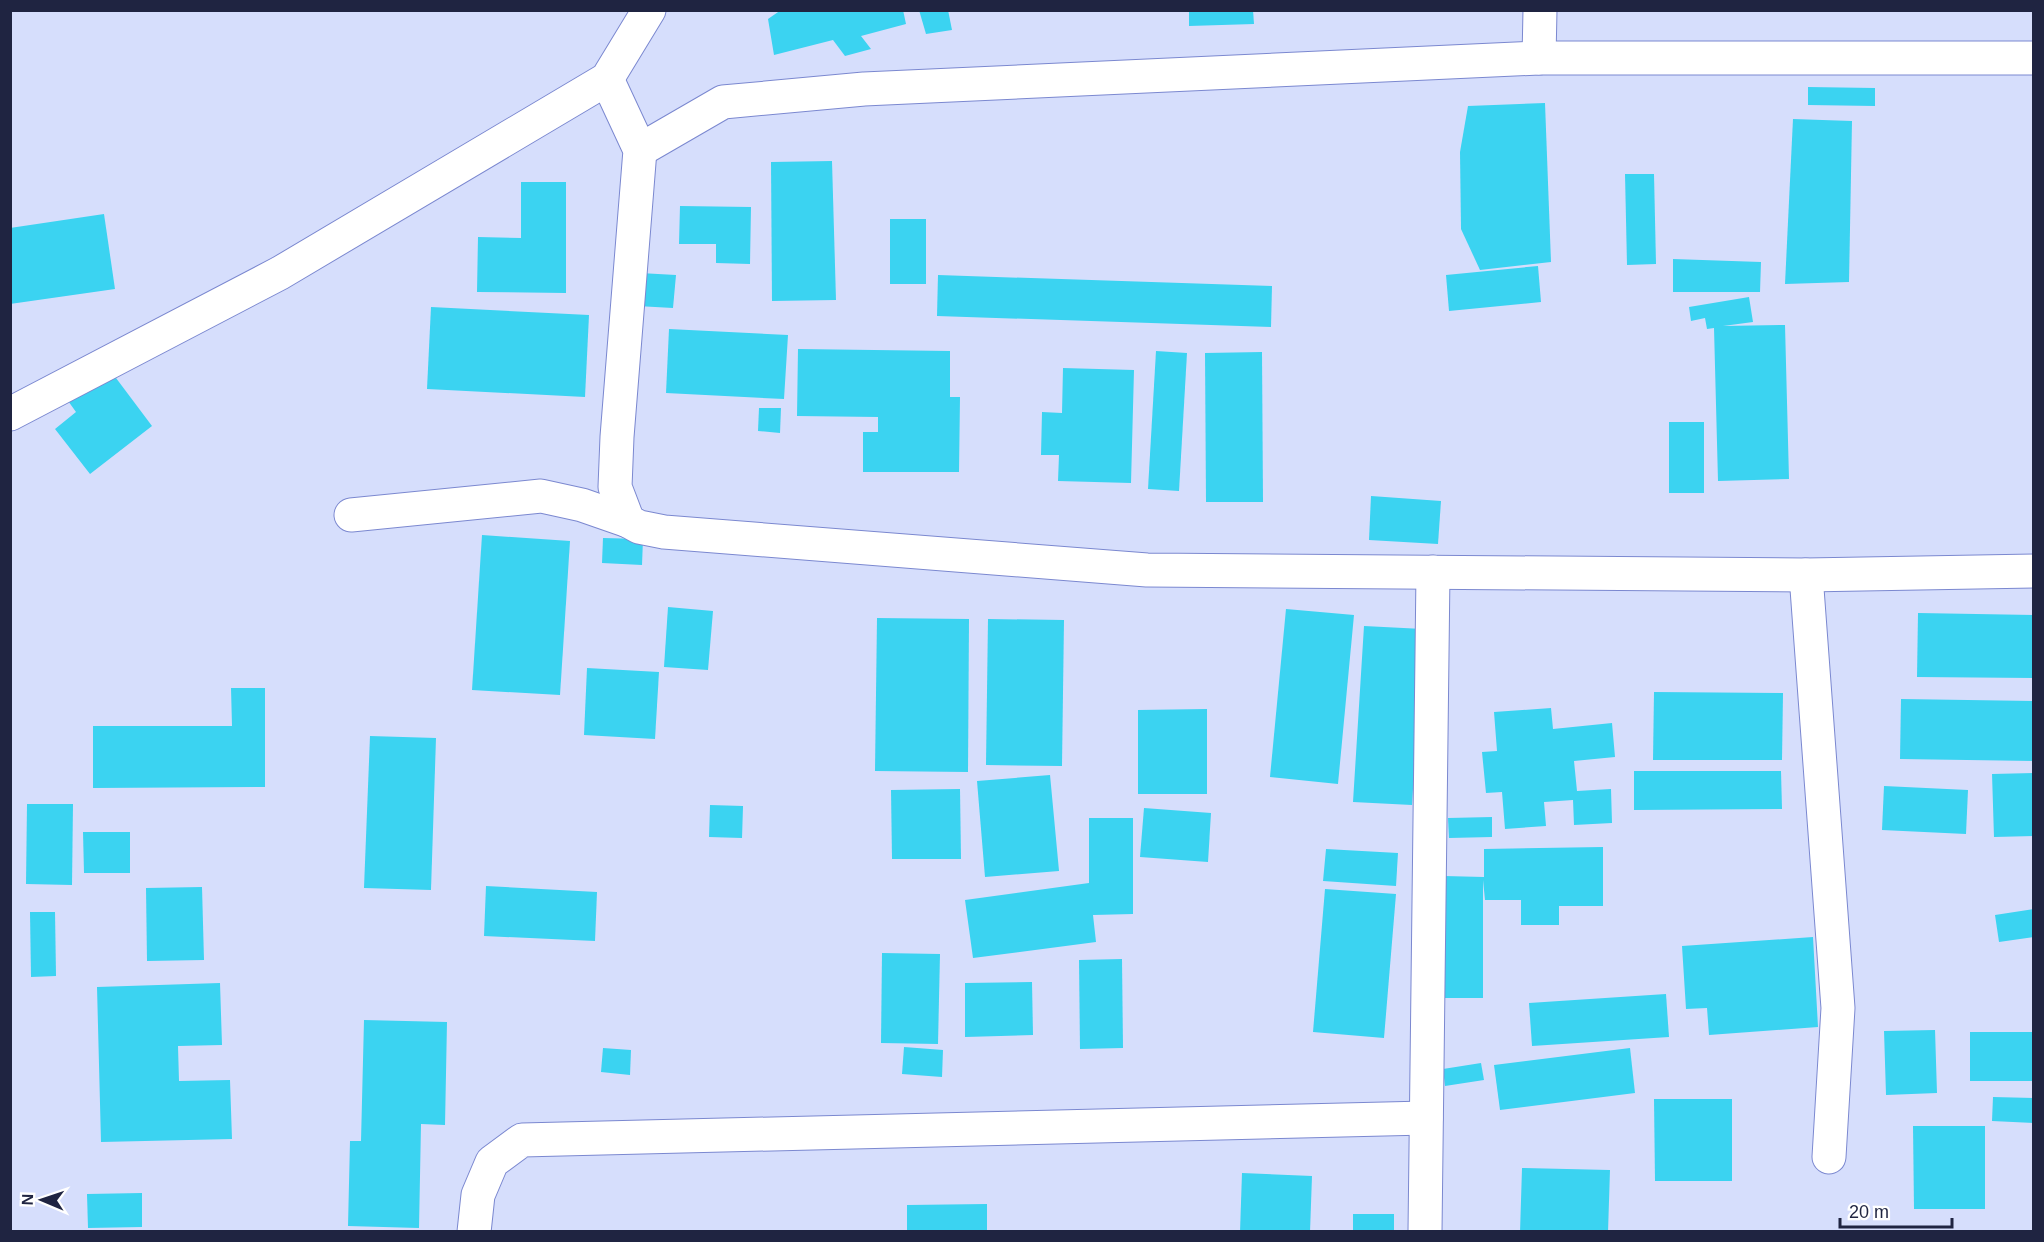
<svg xmlns="http://www.w3.org/2000/svg" width="2044" height="1242" viewBox="0 0 2044 1242" font-family="Helvetica,sans-serif">
	<rect width="100%" height="100%" fill="#d6defc"/>
	<!-- building -->
	<g fill="#3bd3f1">
		<path d="M 781,10 L 903,10 L 906,24 L 861,36 L 871,49 L 845,56 L 833,40 L 774,55 L 768,19 Z"/>
		<path d="M 919,10 L 948,10 L 952,30 L 926,34 Z"/>
		<path d="M 1189,10 L 1253,10 L 1254,24 L 1189,26 Z"/>
		<path d="M 1808,87 L 1875,88 L 1875,106 L 1808,105 Z"/>
		<path d="M 1545,103 L 1551,262 L 1480,270 L 1461,229 L 1460,152 L 1468,106 Z"/>
		<path d="M 1793,119 L 1852,121 L 1849,282 L 1785,284 Z"/>
		<path d="M 832,161 L 836,300 L 772,301 L 771,162 Z"/>
		<path d="M 1625,174 L 1654,174 L 1656,264 L 1627,265 Z"/>
		<path d="M 521,182 L 566,182 L 566,293 L 477,292 L 478,237 L 521,238 Z"/>
		<path d="M 680,206 L 751,207 L 750,264 L 716,263 L 716,244 L 679,244 Z"/>
		<path d="M 104,214 L 115,289 L 10,304 L 10,228 Z"/>
		<rect x="890" y="219" width="36" height="65"/>
		<path d="M 1673,259 L 1761,262 L 1760,292 L 1673,292 Z"/>
		<path d="M 1538,266 L 1541,302 L 1449,311 L 1446,275 Z"/>
		<path d="M 640,273 L 676,275 L 673,308 L 637,306 Z"/>
		<path d="M 938,275 L 1272,286 L 1271,327 L 937,316 Z"/>
		<path d="M 1749,297 L 1753,322 L 1723,326 L 1785,325 L 1789,479 L 1718,481 L 1714,328 L 1707,329 L 1705,318 L 1691,321 L 1689,307 Z"/>
		<path d="M 431,307 L 589,315 L 585,397 L 427,389 Z"/>
		<path d="M 669,329 L 788,335 L 784,399 L 666,393 Z"/>
		<path d="M 798,349 L 950,351 L 950,397 L 960,397 L 959,472 L 863,472 L 863,432 L 878,432 L 878,417 L 797,416 Z"/>
		<path d="M 1156,351 L 1187,353 L 1179,491 L 1148,489 Z"/>
		<path d="M 1262,352 L 1263,502 L 1206,502 L 1205,353 Z"/>
		<path d="M 107,366 L 152,426 L 90,474 L 55,429 L 76,412 L 66,398 Z"/>
		<path d="M 1063,368 L 1134,370 L 1131,483 L 1058,481 L 1059,455 L 1041,455 L 1042,412 L 1062,413 Z"/>
		<path d="M 759,408 L 781,408 L 780,433 L 758,431 Z"/>
		<rect x="1669" y="422" width="35" height="71"/>
		<path d="M 1371,496 L 1441,501 L 1438,544 L 1369,540 Z"/>
		<path d="M 482,535 L 570,541 L 560,695 L 472,690 Z"/>
		<path d="M 603,538 L 643,539 L 642,565 L 602,563 Z"/>
		<path d="M 668,607 L 713,611 L 708,670 L 664,667 Z"/>
		<path d="M 1286,609 L 1354,615 L 1338,784 L 1270,777 Z"/>
		<path d="M 1918,613 L 2034,615 L 2034,678 L 1917,677 Z"/>
		<path d="M 877,618 L 969,619 L 968,772 L 875,771 Z"/>
		<path d="M 988,619 L 1064,620 L 1062,766 L 986,765 Z"/>
		<path d="M 1364,626 L 1423,629 L 1412,805 L 1353,802 Z"/>
		<path d="M 587,668 L 659,672 L 655,739 L 584,735 Z"/>
		<path d="M 231,688 L 265,688 L 265,787 L 93,788 L 93,726 L 232,726 Z"/>
		<path d="M 1654,692 L 1783,693 L 1782,760 L 1653,760 Z"/>
		<path d="M 1901,699 L 2034,701 L 2034,761 L 1900,759 Z"/>
		<path d="M 1551,708 L 1553,729 L 1612,723 L 1615,757 L 1574,761 L 1577,791 L 1611,789 L 1612,823 L 1574,825 L 1573,800 L 1544,802 L 1546,826 L 1505,829 L 1502,792 L 1486,793 L 1482,752 L 1497,751 L 1494,712 Z"/>
		<path d="M 1207,709 L 1207,794 L 1138,794 L 1138,710 Z"/>
		<path d="M 370,736 L 436,738 L 431,890 L 364,888 Z"/>
		<path d="M 1634,771 L 1781,771 L 1782,809 L 1634,810 Z"/>
		<path d="M 2034,773 L 2034,836 L 1994,837 L 1992,774 Z"/>
		<path d="M 1050,775 L 1059,871 L 985,877 L 977,781 Z"/>
		<path d="M 1884,786 L 1968,790 L 1966,834 L 1882,830 Z"/>
		<path d="M 960,789 L 961,859 L 892,859 L 891,790 Z"/>
		<path d="M 27,804 L 73,804 L 72,885 L 26,884 Z"/>
		<path d="M 710,805 L 743,806 L 742,838 L 709,837 Z"/>
		<path d="M 1144,808 L 1211,813 L 1208,862 L 1140,857 Z"/>
		<path d="M 1492,817 L 1492,837 L 1449,838 L 1448,818 Z"/>
		<path d="M 1089,818 L 1133,818 L 1133,914 L 1093,915 L 1096,942 L 973,958 L 965,900 L 1089,883 Z"/>
		<path d="M 83,832 L 130,832 L 130,873 L 84,873 Z"/>
		<path d="M 1603,847 L 1603,906 L 1559,906 L 1559,925 L 1521,925 L 1521,900 L 1485,900 L 1483,880 L 1483,998 L 1444,998 L 1444,876 L 1484,877 L 1484,849 Z"/>
		<path d="M 1326,849 L 1398,853 L 1396,886 L 1323,881 Z"/>
		<path d="M 486,886 L 597,892 L 595,941 L 484,936 Z"/>
		<path d="M 202,887 L 204,960 L 147,961 L 146,888 Z"/>
		<path d="M 1325,889 L 1396,894 L 1384,1038 L 1313,1032 Z"/>
		<path d="M 2034,909 L 2034,937 L 1999,942 L 1995,915 Z"/>
		<path d="M 30,912 L 55,912 L 56,976 L 31,977 Z"/>
		<path d="M 1813,937 L 1818,1027 L 1709,1035 L 1707,1008 L 1686,1009 L 1682,946 Z"/>
		<path d="M 882,953 L 940,954 L 938,1044 L 881,1043 Z"/>
		<path d="M 1122,959 L 1123,1048 L 1080,1049 L 1079,960 Z"/>
		<path d="M 1032,982 L 1033,1035 L 965,1037 L 965,983 Z"/>
		<path d="M 220,983 L 222,1045 L 178,1046 L 179,1081 L 230,1080 L 232,1139 L 101,1142 L 97,987 Z"/>
		<path d="M 1666,994 L 1669,1037 L 1532,1046 L 1529,1003 Z"/>
		<path d="M 364,1020 L 447,1022 L 445,1125 L 421,1124 L 419,1228 L 348,1226 L 350,1141 L 361,1141 Z"/>
		<path d="M 1935,1030 L 1937,1093 L 1886,1095 L 1884,1031 Z"/>
		<rect x="1970" y="1032" width="64" height="49"/>
		<path d="M 904,1047 L 943,1050 L 942,1077 L 902,1074 Z"/>
		<path d="M 603,1048 L 631,1050 L 630,1075 L 601,1072 Z"/>
		<path d="M 1630,1048 L 1635,1093 L 1500,1110 L 1494,1065 Z"/>
		<path d="M 1481,1063 L 1484,1080 L 1445,1086 L 1443,1069 Z"/>
		<path d="M 1993,1097 L 2034,1098 L 2034,1123 L 1992,1121 Z"/>
		<path d="M 1654,1099 L 1732,1099 L 1732,1181 L 1655,1181 Z"/>
		<path d="M 1913,1126 L 1985,1126 L 1985,1209 L 1914,1209 Z"/>
		<path d="M 1522,1168 L 1610,1170 L 1608,1232 L 1520,1232 Z"/>
		<path d="M 1242,1173 L 1312,1176 L 1310,1232 L 1240,1232 Z"/>
		<path d="M 142,1193 L 142,1227 L 88,1228 L 87,1194 Z"/>
		<path d="M 987,1204 L 987,1232 L 907,1232 L 907,1205 Z"/>
		<rect x="1353" y="1214" width="41" height="18"/>
	</g>
	<g fill="none" stroke-linecap="round" stroke-linejoin="round">
		<!-- minor casing -->
		<g stroke="#7b88d0" stroke-width="35">
			<g id="minor">
				<path d="M 1539,58 L 1540,10"/>
				<path d="M 607,79 L 640,150 L 617,437 L 615,487 L 628,521 L 639,527 L 664,532 L 1147,570 L 1806,575 L 2034,571"/>
				<path d="M 640,150 L 723,102 L 864,89 L 1539,58 L 2034,58"/>
				<path d="M 10,414 L 280,273 L 607,79 L 649,10"/>
				<path d="M 351,515 L 541,496 L 582,505 L 628,521"/>
				<path d="M 1806,575 L 1838,1008 L 1829,1157"/>
				<path d="M 474,1232 L 478,1195 L 492,1162 L 522,1140 L 1426,1118"/>
				<path d="M 1425,1232 L 1433,572"/>
			</g>
		</g>
		<!-- minor -->
		<use href="#minor" stroke="#fff" stroke-width="33"/>
	</g>
	<!-- border -->
	<rect width="2044" height="1242" fill="none" stroke="#1f2441" stroke-width="24"/>
	<!-- north arrow -->
	<g transform="translate(42 1200) rotate(272)" stroke="#ffffff" stroke-width="4.5" paint-order="stroke">
	<path d="M0-4.5L10 22L0 15L-10 22Z" fill="#1f2441"/>
	<text y="-9" font-size="16" font-weight="bold" text-anchor="middle" fill="#1f2441">N</text>
	</g>
	<!-- scale -->
	<path d="M1840 1218v9h112v-9" fill="none" stroke="#1f2441" stroke-width="3"/>
	<text x="1849" y="1218" font-size="18" fill="#1f2441" stroke="#ffffff" stroke-width="4.5" paint-order="stroke">20 m</text>
</svg>
